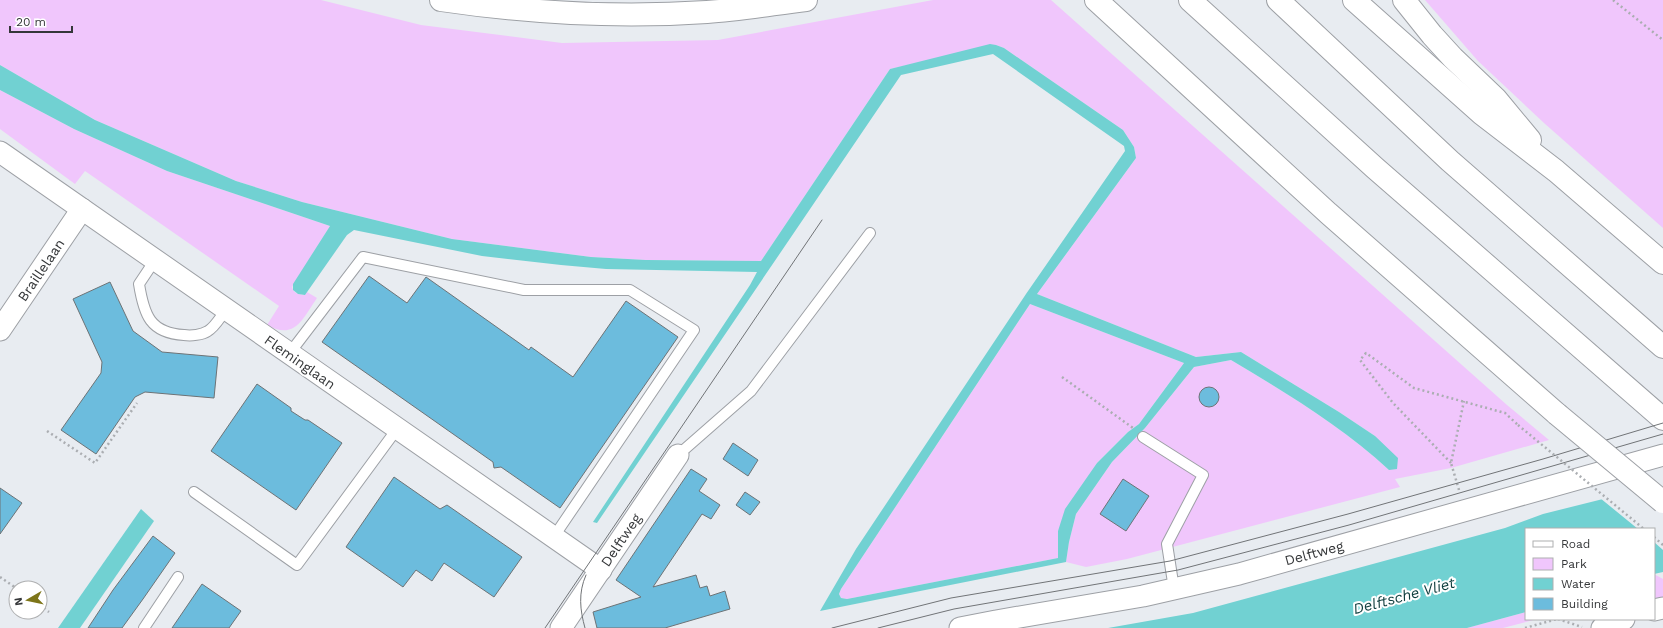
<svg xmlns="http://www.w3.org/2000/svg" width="1663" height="628" viewBox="0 0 1663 628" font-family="'Work Sans',sans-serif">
	<rect width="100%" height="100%" fill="#e8ecf1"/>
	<!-- green -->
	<g fill="#f0c6fc">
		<path d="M 0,0 L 321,0 L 421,25 L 562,43 L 718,40 L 933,0 L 1051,0 L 1507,405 L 1549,440 L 1451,468 L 1395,479 L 1400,487 L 1127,559 L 1086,567 L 1066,562 L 1069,542 L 1076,514 L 1112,462 L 1145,428 L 1194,367 L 1231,360 C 1286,393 1341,426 1389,470 L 1375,436 L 1339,412 L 1241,352 L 1196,357 L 1037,294 L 1136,158 L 1134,147 L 1123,130 L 1004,48 L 996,45 L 890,69 L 761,261 L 646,260 L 591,257 L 452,239 L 302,202 L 236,181 L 95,120 L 0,65 Z"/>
		<path d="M 1425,0 L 1663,0 L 1663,228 L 1544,123 L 1478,61 Z"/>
		<path d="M 0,90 L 74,129 L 167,171 L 330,226 L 292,287 C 294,294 298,294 305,295 L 307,292 L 317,298 C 303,318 295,341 267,325 L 279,306 L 85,171 L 75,184 L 0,129 Z"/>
		<path d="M 1030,304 L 1184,363 L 1139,424 L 1128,432 L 1097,463 L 1058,531 L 1058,558 L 847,599 L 841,598 L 839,594 L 841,589 Z"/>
		<path d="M 1654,574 L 1663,579 L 1663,600 L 1654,603 Z"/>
		<path d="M 1526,612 L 1526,619 L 1537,619 L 1503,628 L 1467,628 Z"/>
	</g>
	<!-- water -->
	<g fill="#71d1d2" fill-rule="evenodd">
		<path d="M 990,44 L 996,45 L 1004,48 L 1123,130 L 1134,147 L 1136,158 L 1037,294 L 1196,357 L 1241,352 L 1339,412 L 1375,436 L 1398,458 L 1397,469 L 1389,470 C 1341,426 1286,393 1231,360 L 1194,367 L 1145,428 L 1112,462 L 1076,514 L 1069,542 L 1066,562 L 820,611 L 856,549 L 1026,294 L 1125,151 L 1124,146 L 993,54 L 901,75 L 597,523 L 593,522 L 750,285 L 757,272 L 606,269 L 561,265 L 482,256 L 354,230 L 347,235 L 305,295 L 298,294 L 293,290 L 293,284 L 330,226 L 167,171 L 74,129 L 0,90 L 0,65 L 95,120 L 236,181 L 302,202 L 452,239 L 591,257 L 646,260 L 761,261 L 890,69 ZM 1030,304 L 1184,363 L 1139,424 L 1128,432 L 1097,463 L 1065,509 L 1058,531 L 1058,558 L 847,599 L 841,598 L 839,594 L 841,589 Z"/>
		<path d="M 1663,484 L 1663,572 L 1654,574 L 1654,529 L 1526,529 L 1526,612 L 1467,628 L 1108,628 L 1193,613 L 1505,528 L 1543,514 Z"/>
		<path d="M 141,509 L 154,521 L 80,628 L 58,628 Z"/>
	</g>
	<!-- pier -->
	<path fill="#e8ecf1" d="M 1663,482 L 1663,550 L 1654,542 L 1654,529 L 1638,529 L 1600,498 Z"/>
	<!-- building -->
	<g fill="#6cbcdd" stroke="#6d7376">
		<path d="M 369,276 L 407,303 L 426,277 L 529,350 L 531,347 L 573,377 L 626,301 L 678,337 L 560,508 L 501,467 L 494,468 L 493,462 L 322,342 Z"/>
		<path d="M 110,282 L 133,331 L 162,352 L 218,357 L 214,398 L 145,392 L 135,397 L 96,454 L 61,430 L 101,373 L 102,362 L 73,299 Z"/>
		<path d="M 257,384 L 291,408 L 291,411 L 305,420 L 308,420 L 342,443 L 296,510 L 211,451 Z"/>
		<circle cx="1209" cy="397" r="10"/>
		<path d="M 733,443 L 758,460 L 748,476 L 723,459 Z"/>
		<path d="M 691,469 L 707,479 L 699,491 L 720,505 L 711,519 L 702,514 L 653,587 L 696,575 L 700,588 L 707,586 L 710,596 L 725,591 L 730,609 L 665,628 L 597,628 L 593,612 L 641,597 L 616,580 Z"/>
		<path d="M 394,477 L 440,509 L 447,505 L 522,557 L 494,597 L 444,563 L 432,581 L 416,570 L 403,587 L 346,547 Z"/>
		<path d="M 1123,479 L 1149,496 L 1126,531 L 1100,514 Z"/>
		<path d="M 0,488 L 22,503 L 0,534 Z"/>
		<path d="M 745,492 L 760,502 L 750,515 L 736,505 Z"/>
		<path d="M 153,536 L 175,553 L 143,599 L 122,628 L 88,628 L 113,590 Z"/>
		<path d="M 202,584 L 241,611 L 229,628 L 172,628 Z"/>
	</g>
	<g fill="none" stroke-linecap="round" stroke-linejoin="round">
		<!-- lane casing -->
		<g stroke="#9da0a5" stroke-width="12">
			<g id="lane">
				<path d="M 155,260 L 139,284 C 144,315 150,333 184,335 C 191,336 202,335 208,331 C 215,327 221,316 226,310"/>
				<path d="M 289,354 L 363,257 L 524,290 L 630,290 L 694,330 L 553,538"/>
				<path d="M 1143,437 L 1203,475 L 1167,544 L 1174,589"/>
				<path d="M 678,455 L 751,391 L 870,233"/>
				<path d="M 194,492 L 297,565 L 397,429"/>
				<path d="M 144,628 L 178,577"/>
			</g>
		</g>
		<!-- street casing -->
		<g stroke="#9da0a5" stroke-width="23">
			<g id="street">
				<path d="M 0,152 L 601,570"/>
				<path d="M 0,330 L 82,209"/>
				<path d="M 1654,610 L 1663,608"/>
				<path d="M 561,628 L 678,455"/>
				<path d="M 960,628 L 996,621 L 1143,596 L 1239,574 L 1663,455"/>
				<path d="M 1602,628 L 1624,619"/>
			</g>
		</g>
		<!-- highway casing -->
		<g stroke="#9da0a5" stroke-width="24">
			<g id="highway">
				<path d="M 441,0 C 529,13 618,18 707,12 C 740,10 773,4 806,0"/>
				<path d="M 1096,0 L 1328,213 L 1557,414"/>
				<path d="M 1190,0 L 1375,168 L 1663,419"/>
				<path d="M 1278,0 L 1450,161 L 1663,347"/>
				<path d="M 1354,0 L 1482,114 L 1556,171 L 1663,263"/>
				<path d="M 1404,0 L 1432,35 L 1453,58 L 1496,99 L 1530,140"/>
			</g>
		</g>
		<!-- path -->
		<g stroke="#abaeb2" stroke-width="2.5" stroke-dasharray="2 3" stroke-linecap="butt">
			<path d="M 1613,0 L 1663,40"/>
			<path d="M 1062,377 L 1133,428"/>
			<path d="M 47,431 L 95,463 L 137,403"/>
			<path d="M 1451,463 L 1393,403 L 1360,360 L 1366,353 L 1414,388 L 1505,413 L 1518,425"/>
			<path d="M 1459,490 L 1451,463 L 1464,401"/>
			<path d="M 1654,537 L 1663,545"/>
			<path d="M 0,577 L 16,588"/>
			<path d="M 40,605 L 49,612"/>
			<path d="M 1558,619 L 1582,627"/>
			<path d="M 1525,628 L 1557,619"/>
		</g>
		<!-- lane -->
		<use href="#lane" stroke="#fff" stroke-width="10"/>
		<!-- street -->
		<use href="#street" stroke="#fff" stroke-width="21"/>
		<!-- highway -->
		<use href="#highway" stroke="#fff" stroke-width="22"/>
		<!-- tram -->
		<g stroke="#717477" stroke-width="1">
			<path d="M 545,628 L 822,220"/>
			<path d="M 585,628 C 580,610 578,593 586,575"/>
			<path d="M 832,628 L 951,598 L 1170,561 L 1348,514 L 1543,459 L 1663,423"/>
			<path d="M 878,628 L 954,609 L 1178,570 L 1349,525 L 1663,434"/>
		</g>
		<!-- highway-bridge casing -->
		<g stroke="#9da0a5" stroke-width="24" stroke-linecap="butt">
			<path id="highway-bridge" d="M 1557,414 L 1663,502"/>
		</g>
		<!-- path-bridge -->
		<path stroke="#abaeb2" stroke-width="2.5" stroke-dasharray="2 3" stroke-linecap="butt" d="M 1518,425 L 1644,529"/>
		<!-- highway-bridge -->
		<use href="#highway-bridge" stroke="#fff" stroke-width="22"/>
	</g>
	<g text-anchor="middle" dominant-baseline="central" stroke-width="4" stroke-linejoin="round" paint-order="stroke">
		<!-- street labels -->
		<g font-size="14" fill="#353739" stroke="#fff">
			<text transform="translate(41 270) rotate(-56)">Braillelaan</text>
			<text transform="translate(300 362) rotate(35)">Fleminglaan</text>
			<text transform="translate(621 540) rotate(-56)">Delftweg</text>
			<text transform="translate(1314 553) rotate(-15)">Delftweg</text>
		</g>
		<!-- water labels -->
		<g font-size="15" font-style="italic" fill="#0f3e3e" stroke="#fff">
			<text transform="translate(1404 596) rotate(-15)">Delftsche Vliet</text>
		</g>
	</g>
	<!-- legend -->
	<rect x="1525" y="528" width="130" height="92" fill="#ffffff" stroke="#aeafb0"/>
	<rect x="1533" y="541" width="20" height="6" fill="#ffffff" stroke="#aeafb0"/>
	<text x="1561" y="548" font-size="12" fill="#353739">Road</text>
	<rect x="1533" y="558" width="20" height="12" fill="#f0c6fc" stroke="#aeafb0"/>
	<text x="1561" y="568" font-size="12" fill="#353739">Park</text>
	<rect x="1533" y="578" width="20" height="12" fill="#71d1d2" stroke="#aeafb0"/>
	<text x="1561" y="588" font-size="12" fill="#353739">Water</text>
	<rect x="1533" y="598" width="20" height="12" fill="#6cbcdd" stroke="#aeafb0"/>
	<text x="1561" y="608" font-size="12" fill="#353739">Building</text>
	<!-- north arrow -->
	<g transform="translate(28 600) rotate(261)"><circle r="19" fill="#ffffff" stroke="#aeafb0"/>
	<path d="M0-3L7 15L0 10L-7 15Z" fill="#7d7519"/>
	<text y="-6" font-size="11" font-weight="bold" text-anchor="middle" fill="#353739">N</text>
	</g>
	<!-- scale -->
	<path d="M10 26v6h62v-6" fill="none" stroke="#353739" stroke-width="2"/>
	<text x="16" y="26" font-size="12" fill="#353739" stroke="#ffffff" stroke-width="3" paint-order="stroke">20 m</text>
</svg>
